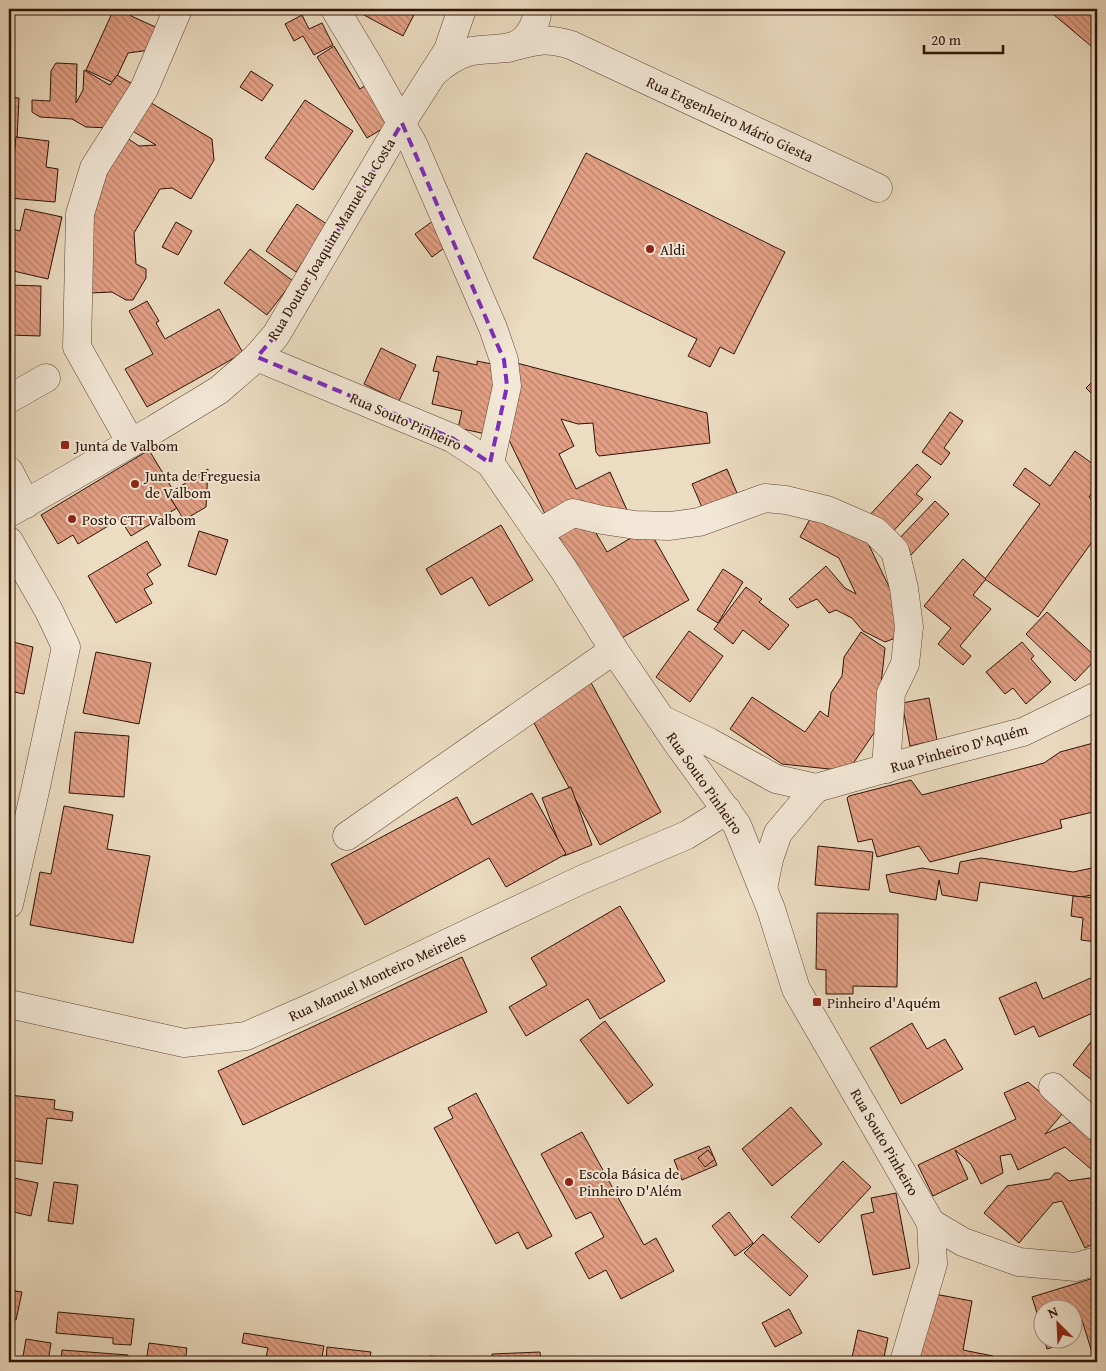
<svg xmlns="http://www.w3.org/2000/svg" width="1106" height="1371" viewBox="0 0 1106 1371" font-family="'Gentium Book Plus',serif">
	<defs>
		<pattern id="building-back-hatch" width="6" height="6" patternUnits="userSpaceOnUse" patternTransform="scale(1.25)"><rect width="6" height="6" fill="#e3a085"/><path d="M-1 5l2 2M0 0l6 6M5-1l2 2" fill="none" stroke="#b8816b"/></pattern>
	</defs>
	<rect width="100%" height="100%" fill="#ecdcc2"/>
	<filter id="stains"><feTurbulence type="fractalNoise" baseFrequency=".004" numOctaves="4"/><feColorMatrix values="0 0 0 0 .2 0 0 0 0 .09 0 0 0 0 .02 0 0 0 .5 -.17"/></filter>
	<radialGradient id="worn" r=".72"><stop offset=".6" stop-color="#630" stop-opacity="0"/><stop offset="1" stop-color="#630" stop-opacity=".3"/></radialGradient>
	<!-- building -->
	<g fill="url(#building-back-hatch)" stroke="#2e1307">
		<path d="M 114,9 L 135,9 L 131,16 L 160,29 L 150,50 L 128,53 L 114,83 L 86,70 Z"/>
		<path d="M 365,9 L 417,9 L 403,36 L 362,14 Z"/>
		<path d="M 1047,9 L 1086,9 L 1097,18 L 1097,51 Z"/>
		<path d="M 302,15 L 309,29 L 322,23 L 333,45 L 314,55 L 303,36 L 294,41 L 285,24 Z"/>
		<path d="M 334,46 L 360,89 L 375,79 L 399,119 L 367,138 L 317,57 Z"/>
		<path d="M 56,63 L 77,64 L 76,103 L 83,90 L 84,70 L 110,85 L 117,75 L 136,86 L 110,128 L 86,127 L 72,119 L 40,117 L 32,112 L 32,100 L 50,101 L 51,71 Z"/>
		<path d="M 251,71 L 273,85 L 262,101 L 240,87 Z"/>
		<path d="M 9,97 L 19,98 L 17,140 L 9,139 Z"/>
		<path d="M 141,97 L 212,139 L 214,160 L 191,199 L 172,188 L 160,189 L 134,233 L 136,264 L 146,269 L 146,278 L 133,300 L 126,300 L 112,292 L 91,293 L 85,190 L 124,136 L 139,146 L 156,145 L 124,126 Z"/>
		<path d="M 305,100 L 353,131 L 313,190 L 265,158 Z"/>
		<path d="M 16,137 L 49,141 L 46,167 L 58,169 L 55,202 L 9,198 L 9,165 L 13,166 Z"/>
		<path d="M 586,153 L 785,252 L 734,354 L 720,347 L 710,367 L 688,356 L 697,339 L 533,258 Z"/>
		<path d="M 297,204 L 328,225 L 296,272 L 266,251 Z"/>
		<path d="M 25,209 L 62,217 L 48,279 L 9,270 L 9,228 L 20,231 Z"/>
		<path d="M 441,215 L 458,238 L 432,257 L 415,234 Z"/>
		<path d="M 176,222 L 192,231 L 178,255 L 162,247 Z"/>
		<path d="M 250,249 L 293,281 L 267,315 L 224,283 Z"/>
		<path d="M 9,285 L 41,286 L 40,336 L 9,335 Z"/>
		<path d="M 147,301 L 159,321 L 156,323 L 165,339 L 219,309 L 243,353 L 147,407 L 125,369 L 153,354 L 129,311 Z"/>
		<path d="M 381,348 L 416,365 L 399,401 L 364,384 Z"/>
		<path d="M 437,356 L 477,365 L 477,361 L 501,366 L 486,434 L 458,428 L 462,411 L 432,404 L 439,372 L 433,371 Z"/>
		<path d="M 513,362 L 707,413 L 710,443 L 599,456 L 596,452 L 593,423 L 578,424 L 561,419 L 574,446 L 559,454 L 575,487 L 576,489 L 610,472 L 627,510 L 628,519 L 546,516 L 508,438 Z"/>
		<path d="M 1097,377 L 1097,399 L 1086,388 Z"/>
		<path d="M 950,412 L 963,421 L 944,448 L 950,453 L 941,465 L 922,452 Z"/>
		<path d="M 149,450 L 173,490 L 168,494 L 177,508 L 131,536 L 120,519 L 78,544 L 73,535 L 58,544 L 41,515 Z"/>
		<path d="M 1075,451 L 1097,467 L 1097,486 L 1089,497 L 1097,503 L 1097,535 L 1038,617 L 985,579 L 1040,504 L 1013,485 L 1025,468 L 1050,486 Z"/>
		<path d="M 917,464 L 931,477 L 916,494 L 923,499 L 887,538 L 866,519 Z"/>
		<path d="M 208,469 L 206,507 L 184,520 L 168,494 Z"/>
		<path d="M 727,469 L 739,498 L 704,512 L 692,484 Z"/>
		<path d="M 935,501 L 949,514 L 911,555 L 896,542 Z"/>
		<path d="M 585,514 L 607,552 L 648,528 L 689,600 L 618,640 L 555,531 Z"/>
		<path d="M 815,514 L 867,541 L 904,618 L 893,639 L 885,642 L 863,631 L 852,618 L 836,610 L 829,613 L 817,599 L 797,608 L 789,599 L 826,566 L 845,588 L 856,594 L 839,558 L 800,537 L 810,519 Z"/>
		<path d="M 501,525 L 533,580 L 489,606 L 472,577 L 441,595 L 426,569 Z"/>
		<path d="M 199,531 L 228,540 L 216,575 L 188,566 Z"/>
		<path d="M 147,541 L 161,565 L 147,574 L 153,584 L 144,589 L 152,603 L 116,623 L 88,576 Z"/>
		<path d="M 963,559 L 986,579 L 973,595 L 991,609 L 960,646 L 971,656 L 963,665 L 938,644 L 951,628 L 924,606 Z"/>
		<path d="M 723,569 L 743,582 L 718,623 L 697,610 Z"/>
		<path d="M 746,587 L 762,599 L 759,602 L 789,625 L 769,650 L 743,630 L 733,644 L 714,629 Z"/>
		<path d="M 1047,612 L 1097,658 L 1075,681 L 1026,634 Z"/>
		<path d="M 689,631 L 723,656 L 690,702 L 656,677 Z"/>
		<path d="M 861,632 L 885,648 L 876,730 L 848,771 L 782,764 L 730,729 L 752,697 L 805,732 L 820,711 L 828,717 L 831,693 L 842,676 L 844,657 Z"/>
		<path d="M 9,641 L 33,647 L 24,694 L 9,691 Z"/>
		<path d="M 1022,642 L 1034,656 L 1031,659 L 1051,682 L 1026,704 L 1013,688 L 1005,694 L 986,672 Z"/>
		<path d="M 96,652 L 151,663 L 139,724 L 83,713 Z"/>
		<path d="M 588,677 L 661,812 L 600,845 L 527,710 Z"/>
		<path d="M 929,698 L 937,740 L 910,746 L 902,703 Z"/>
		<path d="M 75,732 L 129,736 L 124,797 L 69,793 Z"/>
		<path d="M 1097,742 L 1097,811 L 1060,820 L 1062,828 L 930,862 L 919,846 L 877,857 L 872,839 L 858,842 L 847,798 L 849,796 L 911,780 L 922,795 L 1044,763 L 1060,752 Z"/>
		<path d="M 571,787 L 592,845 L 564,856 L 542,798 Z"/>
		<path d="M 532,793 L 566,854 L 506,887 L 489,858 L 365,925 L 331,864 L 457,797 L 472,825 Z"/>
		<path d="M 64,806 L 113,815 L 107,849 L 150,856 L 133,943 L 30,925 L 40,872 L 51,874 Z"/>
		<path d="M 818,846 L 873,852 L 869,890 L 815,885 Z"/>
		<path d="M 981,858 L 1073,872 L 1097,867 L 1097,894 L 1081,897 L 980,882 L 977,901 L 942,895 L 939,880 L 936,900 L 890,892 L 886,875 L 922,868 L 958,874 L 960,862 Z"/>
		<path d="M 1073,896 L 1097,898 L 1097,942 L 1081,940 L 1083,918 L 1071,916 Z"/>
		<path d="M 620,906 L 665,981 L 600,1019 L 588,999 L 526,1036 L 509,1007 L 547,985 L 531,958 Z"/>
		<path d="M 817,913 L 898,914 L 897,987 L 853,986 L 853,994 L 826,994 L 826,970 L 816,969 Z"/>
		<path d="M 462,957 L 487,1012 L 243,1125 L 218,1071 Z"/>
		<path d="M 1093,977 L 1097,987 L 1097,1011 L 1039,1037 L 1034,1026 L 1015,1035 L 999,998 L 1036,982 L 1043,999 Z"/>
		<path d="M 605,1021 L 653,1085 L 628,1104 L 580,1040 Z"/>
		<path d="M 912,1023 L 927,1049 L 945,1039 L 963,1069 L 901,1104 L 870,1048 Z"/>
		<path d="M 1097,1034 L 1097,1084 L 1073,1065 Z"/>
		<path d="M 1028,1082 L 1064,1112 L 1045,1134 L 1073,1121 L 1097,1141 L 1097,1174 L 1065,1147 L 1018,1170 L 1011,1154 L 1000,1156 L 1003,1173 L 981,1184 L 971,1164 L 955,1150 L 968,1179 L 933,1196 L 918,1165 L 1016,1119 L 1004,1093 Z"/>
		<path d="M 476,1093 L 552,1236 L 527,1249 L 518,1232 L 496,1244 L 434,1128 L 453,1118 L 448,1108 Z"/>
		<path d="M 9,1095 L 55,1100 L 54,1109 L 73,1112 L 72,1121 L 47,1118 L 42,1164 L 9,1160 Z"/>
		<path d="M 791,1107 L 822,1144 L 772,1186 L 742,1149 Z"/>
		<path d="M 582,1132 L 644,1245 L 656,1238 L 674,1271 L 621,1299 L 606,1270 L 589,1279 L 575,1253 L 604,1237 L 591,1212 L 576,1219 L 541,1154 Z"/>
		<path d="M 709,1146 L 717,1165 L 682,1180 L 674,1160 Z"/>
		<path d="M 708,1150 L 715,1159 L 705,1167 L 698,1158 Z"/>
		<path d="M 843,1161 L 871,1187 L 819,1243 L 791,1217 Z"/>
		<path d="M 1055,1173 L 1059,1173 L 1069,1181 L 1097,1177 L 1097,1242 L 1085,1248 L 1062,1201 L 1053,1203 L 1019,1243 L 984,1213 L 1007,1186 L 1050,1179 Z"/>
		<path d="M 9,1177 L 38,1183 L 31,1216 L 9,1211 Z"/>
		<path d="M 54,1182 L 78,1185 L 73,1224 L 48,1221 Z"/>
		<path d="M 896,1193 L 910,1268 L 873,1275 L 861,1215 L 874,1212 L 871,1198 Z"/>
		<path d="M 729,1212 L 753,1243 L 735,1256 L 712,1226 Z"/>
		<path d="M 763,1234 L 808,1276 L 790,1296 L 744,1253 Z"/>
		<path d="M 1097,1277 L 1097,1362 L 1095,1362 L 1081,1317 L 1074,1319 L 1074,1308 L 1044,1308 L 1044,1336 L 1032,1297 Z"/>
		<path d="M 9,1290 L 22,1292 L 16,1320 L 9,1318 Z"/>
		<path d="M 929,1293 L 972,1301 L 963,1350 L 993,1356 L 991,1362 L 917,1362 Z"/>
		<path d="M 789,1309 L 802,1333 L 775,1347 L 762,1323 Z"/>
		<path d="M 58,1312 L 134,1319 L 131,1345 L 113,1344 L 113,1338 L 56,1333 Z"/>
		<path d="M 858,1330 L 888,1338 L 883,1362 L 851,1362 Z"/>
		<path d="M 244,1333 L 324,1346 L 321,1362 L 301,1362 L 281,1359 L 280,1362 L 265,1362 L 268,1348 L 242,1343 Z"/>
		<path d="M 1044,1338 L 1070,1338 L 1071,1342 L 1047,1349 Z"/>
		<path d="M 26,1339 L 51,1343 L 48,1362 L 22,1362 Z"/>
		<path d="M 149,1343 L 187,1348 L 185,1362 L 146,1362 Z"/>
		<path d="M 327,1347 L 371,1352 L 369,1362 L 326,1362 Z"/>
		<path d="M 62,1350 L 128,1355 L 127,1362 L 61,1362 Z"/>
		<path d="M 540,1352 L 541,1362 L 492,1362 L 492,1354 Z"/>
		<path d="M 429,1356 L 472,1358 L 472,1362 L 428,1362 Z"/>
	</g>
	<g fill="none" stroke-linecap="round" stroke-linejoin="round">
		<!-- minor casing -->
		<g stroke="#5e4536" stroke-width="29">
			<g id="minor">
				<path d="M 335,9 L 368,64 L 413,144 L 493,328 L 504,360 L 507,386 L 490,463"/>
				<path d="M 508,48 C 534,41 544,37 571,45 L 878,188"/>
				<path d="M 436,71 C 445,63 456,56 468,52 C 491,46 518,55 531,31 C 535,24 538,16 537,9"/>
				<path d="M 257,357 L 452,438 L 490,463 L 564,570 L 614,650 L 678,744 L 737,825 L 771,909 L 796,989 L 931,1223 L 933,1264 L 904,1362"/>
				<path d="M 9,399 L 46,378"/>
				<path d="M 131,443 L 77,347 L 80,214 L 94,168 L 144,89 L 178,9"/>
				<path d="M 9,471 L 26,504"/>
				<path d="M 9,513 L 155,429 L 219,390 L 257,357 L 276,335 L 395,133 L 448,50 L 462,9"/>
				<path d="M 538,533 L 573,513 L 602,520 L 635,525 L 670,526 L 699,522 L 765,498 L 786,500 L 827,510 L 875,531 L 895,551 L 904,588 L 909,627 L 905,664 L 891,693 L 886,769"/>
				<path d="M 9,541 L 49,611 L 66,647 L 35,791 L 9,904"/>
				<path d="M 663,720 L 709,742 L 776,779 L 816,788 L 919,759 L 1023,732 L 1097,696"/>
				<path d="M 347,836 L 614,650"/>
				<path d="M 763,889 L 769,859 L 778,833 L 816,788"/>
				<path d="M 9,1004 L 184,1043 L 246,1036 L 319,1004 L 581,880 L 687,835 L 727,810"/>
				<path d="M 1053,1087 L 1097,1127"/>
				<path d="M 931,1223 L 963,1242 L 1019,1262 L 1076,1267 L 1097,1261"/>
			</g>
		</g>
		<!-- minor -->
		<use href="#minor" stroke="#f3e8d7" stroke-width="28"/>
	</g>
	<!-- marked area -->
	<path fill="none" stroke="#7b2cbf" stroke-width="4" stroke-dasharray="10 6" stroke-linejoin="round" d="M 402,123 L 504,360 L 507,386 L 490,463 L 452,438 L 257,357 L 276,335 Z"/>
	<!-- markers -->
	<g fill="#8f2418" stroke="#f3e8d7" stroke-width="2">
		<circle cx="650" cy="249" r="5"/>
		<rect x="60" y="440" width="10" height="10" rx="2.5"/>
		<circle cx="135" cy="484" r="5"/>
		<circle cx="72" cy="519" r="5"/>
		<rect x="812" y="997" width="10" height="10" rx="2.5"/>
		<circle cx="569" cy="1182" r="5"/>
	</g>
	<g text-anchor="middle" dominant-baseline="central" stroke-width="4" stroke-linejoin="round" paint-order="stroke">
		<!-- street labels -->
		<g font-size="15" fill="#2e1307" stroke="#f3e8d7">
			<text transform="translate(730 119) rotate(25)">Rua Engenheiro Mário Giesta</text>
			<text transform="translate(331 239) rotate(-59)">Rua Doutor Joaquim Manuel da Costa</text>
			<text transform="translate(406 421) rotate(24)">Rua Souto Pinheiro</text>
			<text transform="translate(959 748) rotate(-16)">Rua Pinheiro D'Aquém</text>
			<text transform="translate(705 783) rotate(55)">Rua Souto Pinheiro</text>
			<text transform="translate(377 976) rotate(-25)">Rua Manuel Monteiro Meireles</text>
			<text transform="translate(885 1142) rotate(60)">Rua Souto Pinheiro</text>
		</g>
		<!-- poi labels -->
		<g font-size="15" fill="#2e1307" stroke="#f3e8d7" text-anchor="start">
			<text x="660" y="249">Aldi</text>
			<text x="75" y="445">Junta de Valbom</text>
			<text x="145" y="475">Junta de Freguesia<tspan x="145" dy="17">de Valbom</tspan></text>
			<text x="82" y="519">Posto CTT Valbom</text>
			<text x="827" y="1002">Pinheiro d'Aquém</text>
			<text x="579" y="1173">Escola Básica de<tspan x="579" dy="17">Pinheiro D'Além</tspan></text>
		</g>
	</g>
	<!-- margin -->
	<rect width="1106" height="1371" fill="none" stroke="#ecdcc2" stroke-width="30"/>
	<rect x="10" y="10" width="1086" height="1351" fill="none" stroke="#2e1307" stroke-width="2.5"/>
	<rect x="15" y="15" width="1076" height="1341" fill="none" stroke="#2e1307"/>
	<!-- north arrow -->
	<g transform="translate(1058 1324) rotate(336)"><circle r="24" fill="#f3e8d7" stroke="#a49384"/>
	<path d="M0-4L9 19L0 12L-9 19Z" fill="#8f2418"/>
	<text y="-8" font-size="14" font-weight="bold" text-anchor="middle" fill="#2e1307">N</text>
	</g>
	<!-- scale -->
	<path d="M924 45v8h79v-8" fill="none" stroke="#2e1307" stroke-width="2.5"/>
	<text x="931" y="45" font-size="15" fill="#2e1307" stroke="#f3e8d7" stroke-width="4" paint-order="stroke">20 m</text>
	<rect width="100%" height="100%" filter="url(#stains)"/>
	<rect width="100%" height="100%" fill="url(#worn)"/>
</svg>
